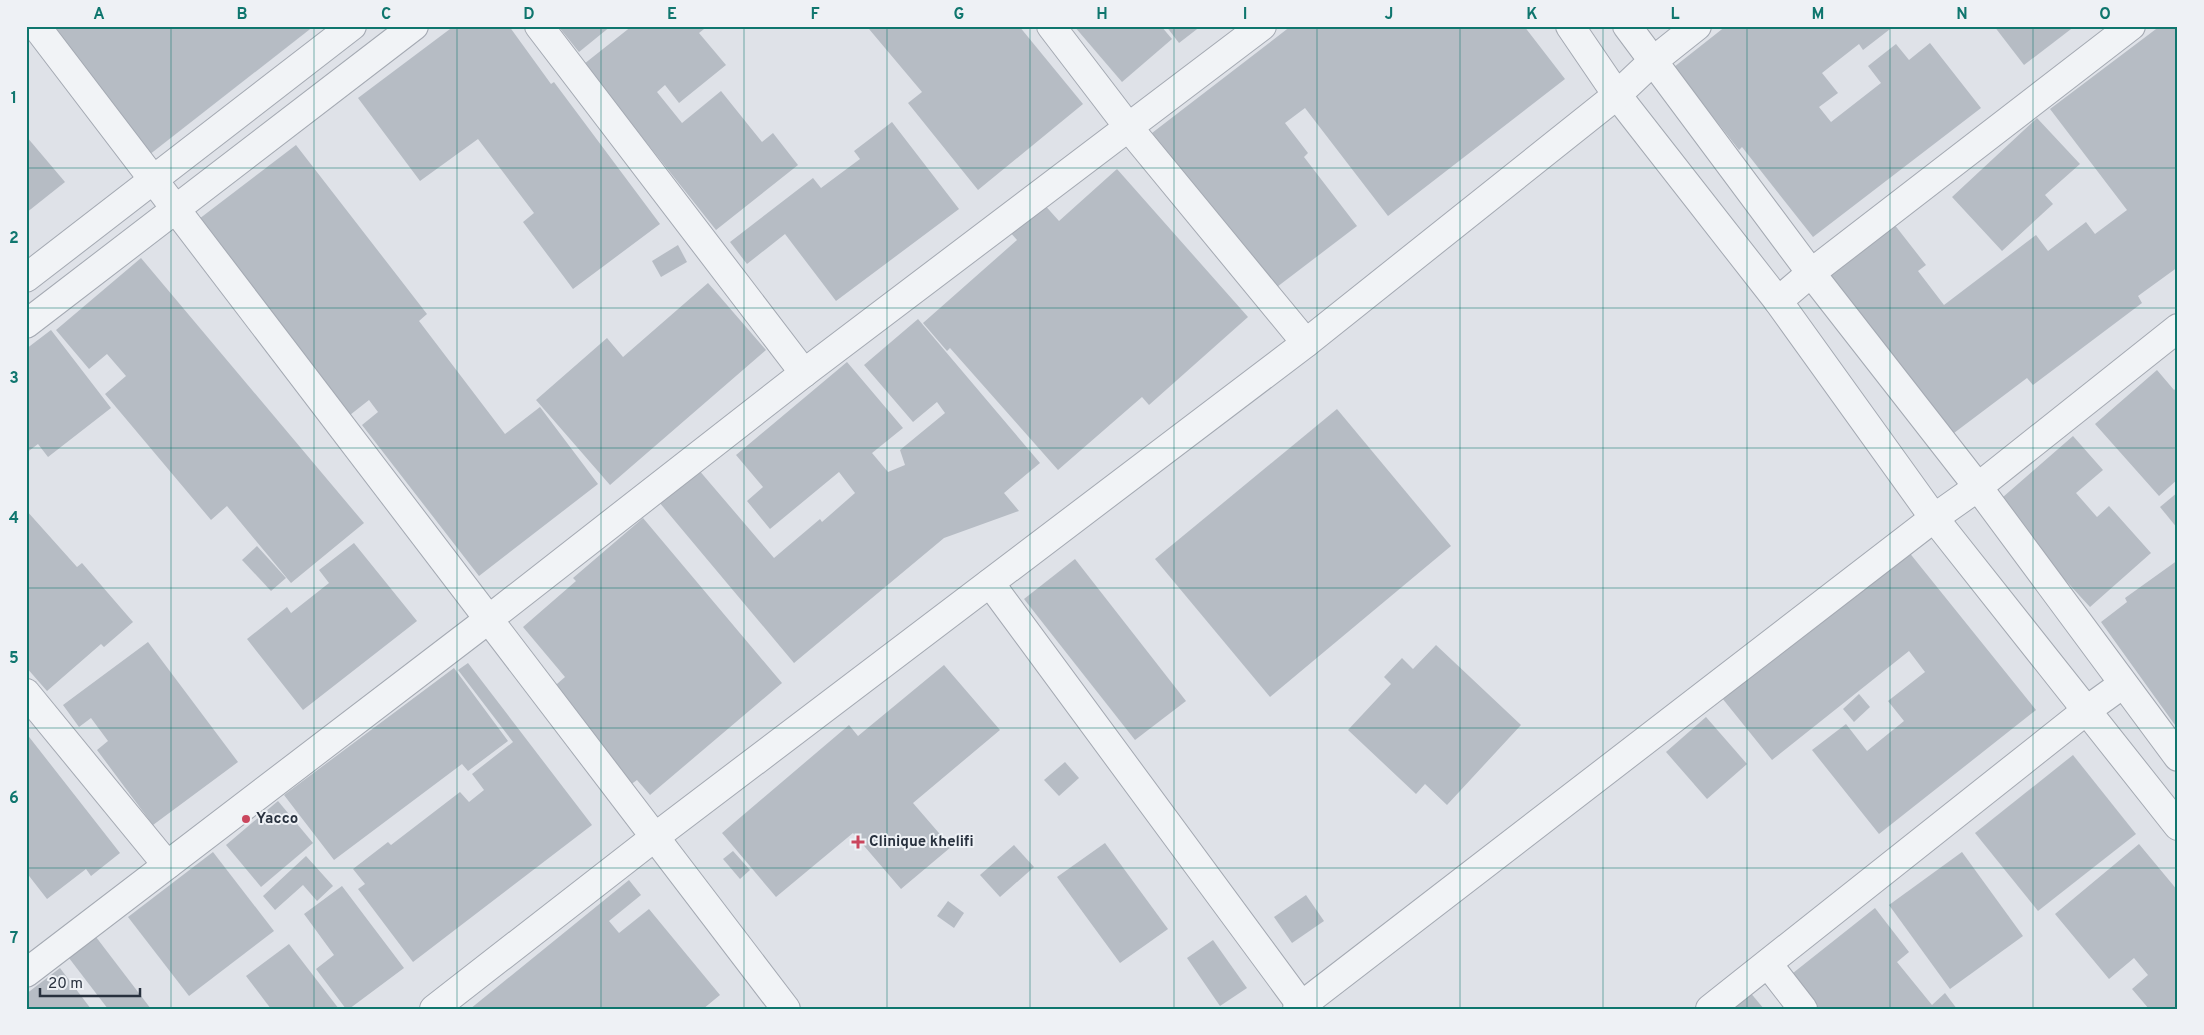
<svg xmlns="http://www.w3.org/2000/svg" width="2204" height="1035" viewBox="0 0 2204 1035" font-family="Overpass,sans-serif">
	<rect width="100%" height="100%" fill="#dfe2e8"/>
	<!-- building -->
	<g fill="#b6bcc4">
		<path d="M 48,26 L 314,26 L 149,155 Z"/>
		<path d="M 454,26 L 509,26 L 551,84 L 554,82 L 660,224 L 573,289 L 523,222 L 534,213 L 478,139 L 420,181 L 358,98 Z"/>
		<path d="M 558,26 L 611,26 L 579,52 Z"/>
		<path d="M 632,26 L 702,26 L 704,29 L 699,33 L 726,65 L 679,103 L 665,85 L 657,92 L 682,123 L 721,91 L 762,142 L 773,133 L 798,165 L 716,230 L 584,64 Z"/>
		<path d="M 872,26 L 1019,26 L 1083,104 L 978,190 L 908,103 L 922,92 L 869,29 Z"/>
		<path d="M 1074,26 L 1161,26 L 1172,39 L 1122,82 Z"/>
		<path d="M 1166,26 L 1201,26 L 1179,43 Z"/>
		<path d="M 1291,26 L 1524,26 L 1565,79 L 1388,216 L 1305,108 L 1285,123 L 1308,153 L 1304,157 L 1357,226 L 1273,290 L 1152,133 Z"/>
		<path d="M 1726,26 L 1894,26 L 1863,50 L 1859,44 L 1822,73 L 1838,93 L 1819,107 L 1831,122 L 1881,83 L 1868,66 L 1896,44 L 1909,60 L 1930,43 L 1981,108 L 1813,237 L 1742,147 L 1739,150 L 1674,67 Z"/>
		<path d="M 1994,26 L 2075,26 L 2024,65 Z"/>
		<path d="M 2160,26 L 2178,26 L 2178,267 L 2138,296 L 2142,303 L 2033,385 L 2027,378 L 1950,436 L 1828,274 L 1894,224 L 1926,265 L 1918,271 L 1944,305 L 2036,235 L 2048,251 L 2086,222 L 2095,234 L 2127,210 L 2050,109 Z"/>
		<path d="M 2037,118 L 2080,164 L 2045,195 L 2053,204 L 2002,251 L 1952,197 Z"/>
		<path d="M 892,122 L 959,209 L 836,301 L 785,234 L 747,264 L 730,242 L 813,178 L 821,188 L 860,159 L 854,151 Z"/>
		<path d="M 26,136 L 65,182 L 26,213 Z"/>
		<path d="M 296,145 L 427,314 L 419,321 L 505,434 L 540,407 L 598,484 L 479,576 L 362,425 L 378,412 L 369,400 L 350,415 L 199,219 Z"/>
		<path d="M 1117,169 L 1248,317 L 1149,405 L 1142,397 L 1058,470 L 950,348 L 947,351 L 923,323 L 1017,240 L 1009,231 L 1042,202 L 1059,221 Z"/>
		<path d="M 678,245 L 687,262 L 661,277 L 652,261 Z"/>
		<path d="M 141,258 L 364,523 L 291,583 L 227,506 L 211,520 L 105,394 L 126,376 L 107,354 L 89,369 L 56,330 Z"/>
		<path d="M 708,283 L 766,350 L 610,485 L 536,400 L 607,338 L 623,357 Z"/>
		<path d="M 918,319 L 1040,463 L 1004,493 L 1019,511 L 944,538 L 794,663 L 659,502 L 698,469 L 774,558 L 820,519 L 822,522 L 855,493 L 839,472 L 770,529 L 747,501 L 763,487 L 736,455 L 847,362 L 903,428 L 872,453 L 888,472 L 905,465 L 900,450 L 945,413 L 937,402 L 913,422 L 864,365 Z"/>
		<path d="M 51,330 L 111,408 L 48,457 L 38,444 L 26,453 L 26,349 Z"/>
		<path d="M 2157,370 L 2174,390 L 2178,387 L 2178,479 L 2159,496 L 2095,424 Z"/>
		<path d="M 1337,409 L 1451,546 L 1270,697 L 1155,559 Z"/>
		<path d="M 2073,436 L 2103,470 L 2076,493 L 2097,517 L 2109,506 L 2151,553 L 2090,607 L 1995,504 Z"/>
		<path d="M 2178,492 L 2178,529 L 2160,507 Z"/>
		<path d="M 26,510 L 77,567 L 82,563 L 133,622 L 104,647 L 101,644 L 47,691 L 26,667 Z"/>
		<path d="M 643,518 L 782,683 L 650,795 L 637,780 L 630,785 L 550,690 L 565,677 L 523,627 L 576,581 L 573,578 Z"/>
		<path d="M 354,543 L 417,621 L 303,710 L 247,639 L 287,607 L 291,613 L 329,583 L 319,570 Z"/>
		<path d="M 257,546 L 286,578 L 271,591 L 242,560 Z"/>
		<path d="M 1908,551 L 2036,710 L 1879,834 L 1812,750 L 1846,724 L 1867,751 L 1904,721 L 1888,701 L 1925,672 L 1909,651 L 1772,760 L 1722,698 Z"/>
		<path d="M 1075,559 L 1186,701 L 1135,740 L 1024,599 Z"/>
		<path d="M 2178,560 L 2178,723 L 2175,725 L 2101,622 L 2127,602 L 2125,598 Z"/>
		<path d="M 148,642 L 238,762 L 153,825 L 97,750 L 108,741 L 91,718 L 79,727 L 63,705 Z"/>
		<path d="M 1436,645 L 1521,725 L 1447,805 L 1425,784 L 1416,794 L 1348,730 L 1391,684 L 1384,677 L 1402,658 L 1413,669 Z"/>
		<path d="M 468,663 L 592,825 L 413,962 L 358,889 L 365,884 L 353,869 L 388,842 L 391,845 L 460,792 L 469,802 L 484,790 L 472,774 L 513,742 L 458,670 Z"/>
		<path d="M 944,665 L 1000,730 L 913,803 L 951,847 L 901,889 L 853,833 L 776,897 L 722,833 L 849,725 L 858,736 Z"/>
		<path d="M 454,668 L 508,741 L 468,771 L 462,764 L 334,860 L 284,795 Z"/>
		<path d="M 1859,694 L 1870,707 L 1854,722 L 1843,709 Z"/>
		<path d="M 1706,717 L 1747,764 L 1707,799 L 1666,752 Z"/>
		<path d="M 26,733 L 120,853 L 91,876 L 86,869 L 47,899 L 26,872 Z"/>
		<path d="M 2073,755 L 2136,834 L 2038,911 L 1975,833 Z"/>
		<path d="M 1065,762 L 1079,778 L 1059,796 L 1044,780 Z"/>
		<path d="M 278,801 L 313,843 L 261,887 L 226,845 Z"/>
		<path d="M 1105,843 L 1168,929 L 1120,963 L 1057,877 Z"/>
		<path d="M 2139,844 L 2178,891 L 2178,1009 L 2149,1009 L 2132,989 L 2148,975 L 2134,958 L 2109,979 L 2055,914 Z"/>
		<path d="M 1014,845 L 1034,867 L 1000,897 L 980,875 Z"/>
		<path d="M 733,851 L 750,870 L 740,879 L 723,859 Z"/>
		<path d="M 213,852 L 274,931 L 189,996 L 128,917 Z"/>
		<path d="M 1962,852 L 2023,936 L 1950,989 L 1889,905 Z"/>
		<path d="M 306,856 L 333,886 L 317,901 L 303,885 L 275,910 L 263,896 Z"/>
		<path d="M 629,880 L 641,895 L 609,921 L 619,933 L 649,909 L 720,995 L 703,1009 L 470,1009 Z"/>
		<path d="M 342,886 L 404,968 L 349,1009 L 346,1009 L 316,969 L 334,955 L 304,914 Z"/>
		<path d="M 1306,895 L 1324,921 L 1292,943 L 1274,917 Z"/>
		<path d="M 948,901 L 964,913 L 954,928 L 937,916 Z"/>
		<path d="M 1875,908 L 1909,952 L 1897,962 L 1932,1005 L 1945,993 L 1957,1009 L 1813,1009 L 1788,977 Z"/>
		<path d="M 96,937 L 151,1009 L 108,1009 L 69,958 Z"/>
		<path d="M 1213,940 L 1247,988 L 1220,1006 L 1187,958 Z"/>
		<path d="M 289,944 L 339,1009 L 271,1009 L 246,976 Z"/>
		<path d="M 60,968 L 91,1009 L 26,1009 L 26,994 Z"/>
		<path d="M 1749,991 L 1764,1009 L 1728,1009 Z"/>
	</g>
	<g fill="none" stroke-linecap="round" stroke-linejoin="round">
		<!-- minor casing -->
		<g stroke="#a4a9b2" stroke-width="30">
			<g id="minor">
				<path d="M 36,26 L 786,1009"/>
				<path d="M 539,26 L 804,373"/>
				<path d="M 1051,26 L 1129,128 L 1306,343"/>
				<path d="M 1570,26 L 1617,95 L 1778,301 L 1934,518 L 2178,826"/>
				<path d="M 1627,26 L 1811,273 L 1978,487 L 2178,757"/>
				<path d="M 26,278 L 352,26"/>
				<path d="M 1778,301 L 1811,273 L 2131,26"/>
				<path d="M 26,324 L 414,26"/>
				<path d="M 990,583 L 1304,1009"/>
				<path d="M 26,693 L 167,865"/>
				<path d="M 1768,964 L 1803,1009"/>
				<path d="M 26,973 L 489,619 L 804,373 L 1262,26"/>
				<path d="M 434,1009 L 655,837 L 1306,343 L 1617,95 L 1653,61 L 1697,26"/>
				<path d="M 1297,1009 L 1934,518 L 1978,487 L 2178,328"/>
				<path d="M 1710,1009 L 2087,710 L 2123,684"/>
			</g>
		</g>
		<!-- minor -->
		<use href="#minor" stroke="#f1f3f6" stroke-width="28"/>
	</g>
	<!-- grid -->
	<path fill="none" stroke="#0f766e" stroke-width="1" stroke-opacity="0.55" d="M 171,26 L 171,1009M 314,26 L 314,1009M 457,26 L 457,1009M 601,26 L 601,1009M 744,26 L 744,1009M 887,26 L 887,1009M 1030,26 L 1030,1009M 1174,26 L 1174,1009M 1317,26 L 1317,1009M 1460,26 L 1460,1009M 1603,26 L 1603,1009M 1747,26 L 1747,1009M 1890,26 L 1890,1009M 2033,26 L 2033,1009M 26,168 L 2178,168M 26,308 L 2178,308M 26,448 L 2178,448M 26,588 L 2178,588M 26,728 L 2178,728M 26,868 L 2178,868"/>
	<!-- markers -->
	<g fill="#ca465d" stroke="#eef1f5" stroke-width="2">
		<circle cx="246" cy="819" r="5"/>
		<path d="M855.5 834.5h5v5h5v5h-5v5h-5v-5h-5v-5h5z"/>
	</g>
	<g text-anchor="middle" dominant-baseline="central" stroke-width="4" stroke-linejoin="round" paint-order="stroke">
		<!-- poi labels -->
		<g font-size="15" font-weight="bold" fill="#28313e" stroke="#eef1f5" text-anchor="start">
			<text x="256" y="819">Yacco</text>
			<text x="869" y="842">Clinique khelifi</text>
		</g>
	</g>
	<!-- border -->
	<rect width="2204" height="1035" fill="none" stroke="#eef1f5" stroke-width="55"/>
	<!-- scale -->
	<path d="M40 988v8h100v-8" fill="none" stroke="#28313e" stroke-width="2.5"/>
	<text x="48" y="988" font-size="15" fill="#28313e" stroke="#eef1f5" stroke-width="4" paint-order="stroke">20 m</text>
	<rect x="28" y="28" width="2148" height="980" fill="none" stroke="#0f766e" stroke-width="2"/>
	<g font-size="16" text-anchor="middle" font-weight="bold" fill="#0f766e">
		<text x="99" y="19">A</text>
		<text x="242" y="19">B</text>
		<text x="386" y="19">C</text>
		<text x="529" y="19">D</text>
		<text x="672" y="19">E</text>
		<text x="815" y="19">F</text>
		<text x="959" y="19">G</text>
		<text x="1102" y="19">H</text>
		<text x="1245" y="19">I</text>
		<text x="1389" y="19">J</text>
		<text x="1532" y="19">K</text>
		<text x="1675" y="19">L</text>
		<text x="1818" y="19">M</text>
		<text x="1962" y="19">N</text>
		<text x="2105" y="19">O</text>
		<text x="14" y="103">1</text>
		<text x="14" y="243">2</text>
		<text x="14" y="383">3</text>
		<text x="14" y="523">4</text>
		<text x="14" y="663">5</text>
		<text x="14" y="803">6</text>
		<text x="14" y="943">7</text>
	</g>
</svg>
